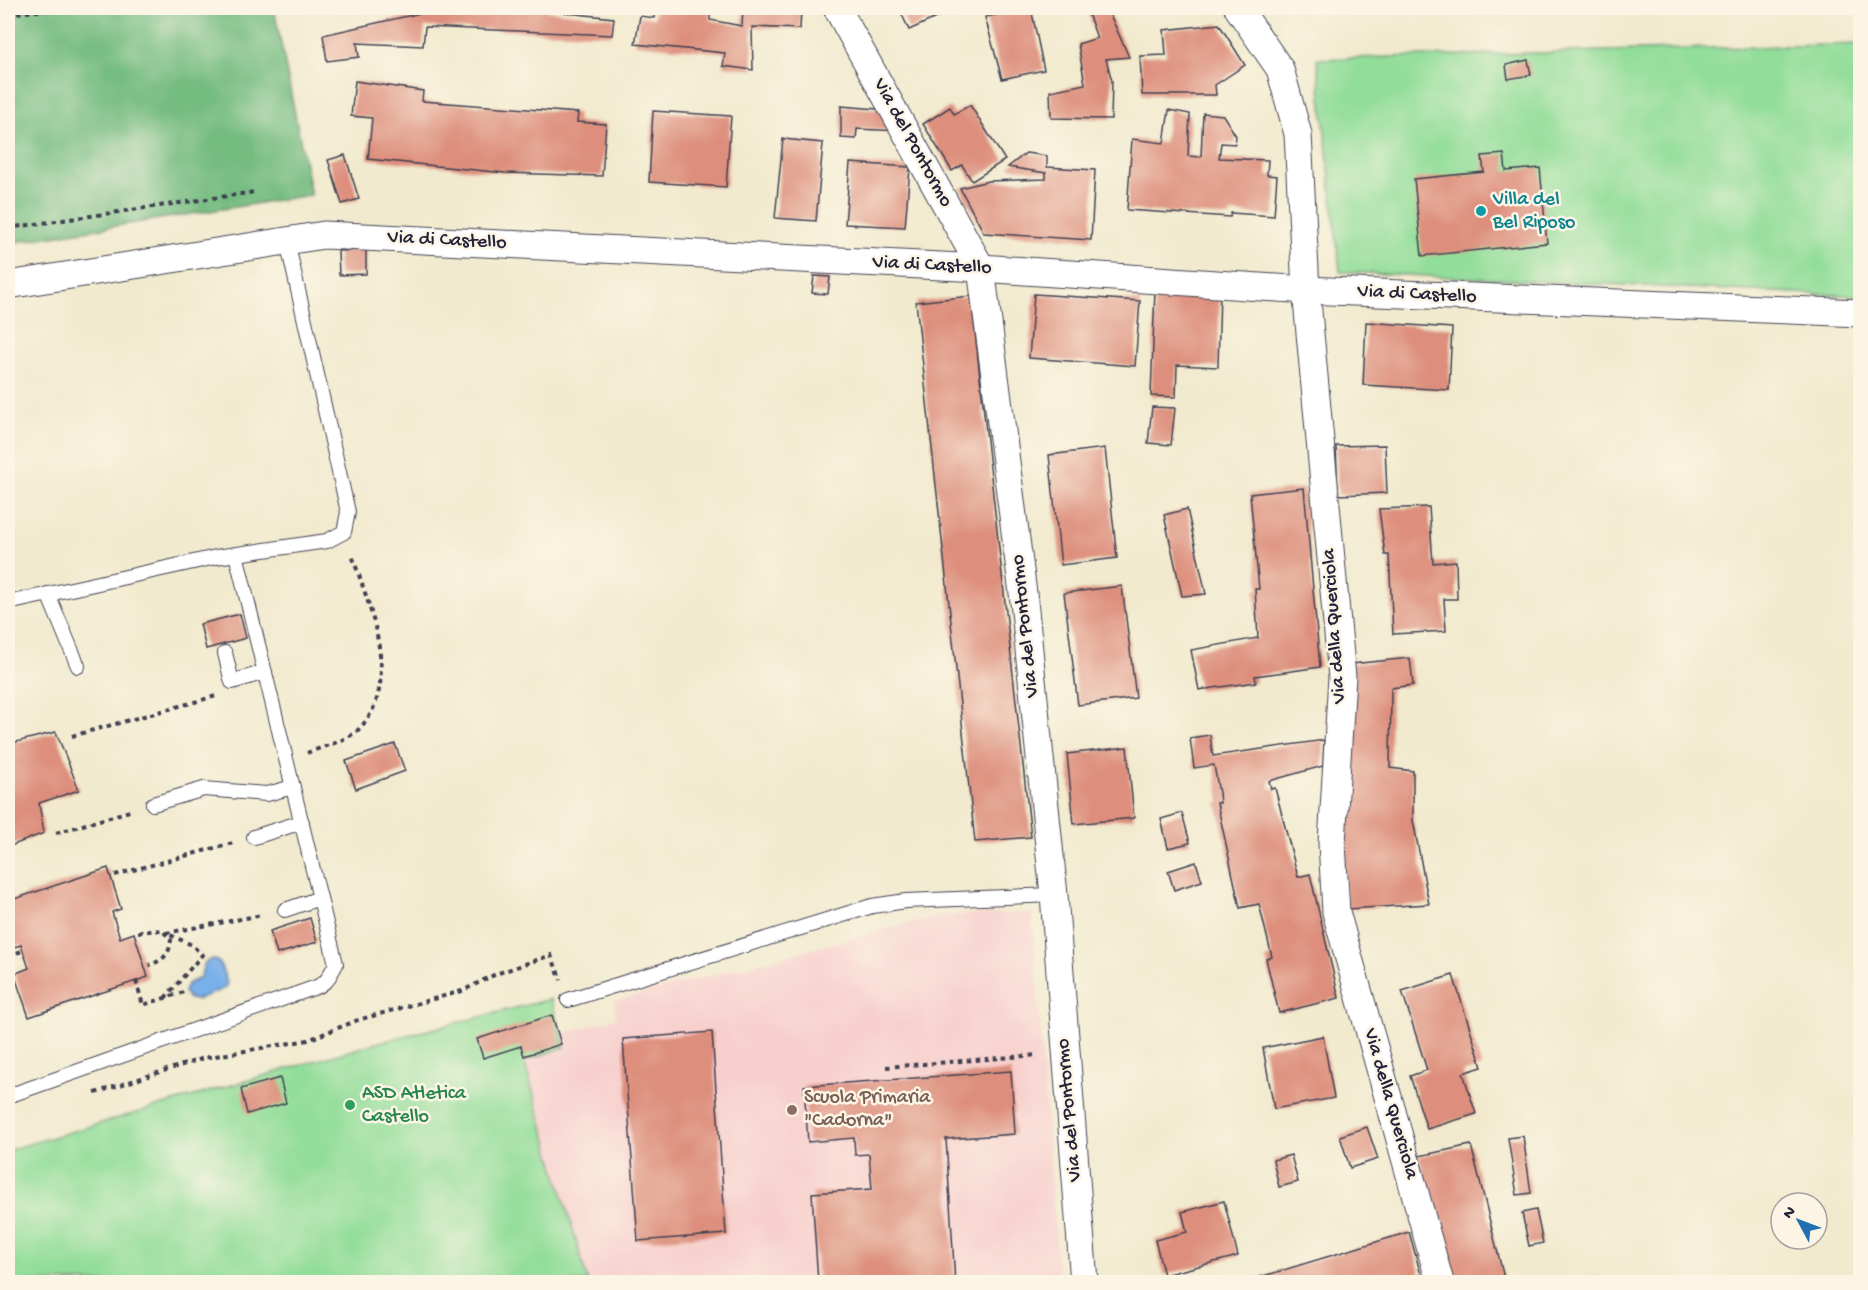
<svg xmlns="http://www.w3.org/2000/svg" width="1868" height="1290" viewBox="0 0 1868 1290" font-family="'Gochi Hand',sans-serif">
	<rect width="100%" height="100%" fill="#fcf5e5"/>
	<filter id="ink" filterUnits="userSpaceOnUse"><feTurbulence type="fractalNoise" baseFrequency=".0167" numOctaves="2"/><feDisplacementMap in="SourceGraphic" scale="12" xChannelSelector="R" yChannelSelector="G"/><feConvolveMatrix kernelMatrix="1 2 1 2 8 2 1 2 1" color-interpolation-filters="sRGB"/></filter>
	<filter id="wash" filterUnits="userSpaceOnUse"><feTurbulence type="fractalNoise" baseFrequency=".008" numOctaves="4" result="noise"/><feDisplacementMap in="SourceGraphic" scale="24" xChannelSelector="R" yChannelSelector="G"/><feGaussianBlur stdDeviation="1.35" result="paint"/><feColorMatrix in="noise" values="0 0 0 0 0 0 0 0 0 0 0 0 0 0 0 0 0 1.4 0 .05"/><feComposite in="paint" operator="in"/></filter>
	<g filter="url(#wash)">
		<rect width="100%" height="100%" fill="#f1eace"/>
		<!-- built -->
		<path fill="#f7d0cd" d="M 1032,913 L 1059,1282 L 588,1282 L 524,1061 L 565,1047 L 561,1034 L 616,1018 L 614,1001 L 940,915 Z"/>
		<!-- green -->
		<g fill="#91dd99" stroke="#5a806a" stroke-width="1.5">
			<path d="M 1860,44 L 1860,296 L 1340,272 L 1317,59 Z"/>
			<path d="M 551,999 L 565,1047 L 524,1061 L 588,1282 L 8,1282 L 8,1148 L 12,1149 L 380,1042 Z"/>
		</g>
		<!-- forest -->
		<path fill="#74bc81" stroke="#4b6f5e" stroke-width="1.5" d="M 8,8 L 274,8 L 311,195 L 8,243 Z"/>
		<!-- water -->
		<path fill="#7ab0e9" stroke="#4e6992" stroke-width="1.5" d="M 213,959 L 220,963 L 227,983 L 225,988 L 196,1000 L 189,999 L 184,992 L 187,984 L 200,978 L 205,962 Z"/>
		<g id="blocks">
			<!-- building -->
			<g fill="#dd8e7c">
				<path d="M 443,8 L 548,8 L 548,11 L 614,18 L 612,35 L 425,27 L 423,46 L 357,43 L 359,57 L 327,61 L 323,35 Z"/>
				<path d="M 655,8 L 710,10 L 710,20 L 742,26 L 743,8 L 801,8 L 800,29 L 752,27 L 753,70 L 723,66 L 725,53 L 635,44 L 640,16 L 654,18 Z"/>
				<path d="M 899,8 L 955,8 L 956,9 L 909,30 Z"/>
				<path d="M 1016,8 L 1031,8 L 1044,70 L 1002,79 L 985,17 L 1016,11 Z"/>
				<path d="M 1086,8 L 1107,8 L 1129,57 L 1106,59 L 1112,81 L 1111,119 L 1051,118 L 1050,91 L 1085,84 L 1078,44 L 1097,38 Z"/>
				<path d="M 1219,24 L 1245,65 L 1215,85 L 1216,95 L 1142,95 L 1140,56 L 1166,55 L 1164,30 Z"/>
				<path d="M 1528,60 L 1531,75 L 1508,79 L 1506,65 Z"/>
				<path d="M 355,81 L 423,91 L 422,101 L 578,113 L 577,122 L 606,124 L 602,176 L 505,173 L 368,159 L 372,118 L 351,116 Z"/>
				<path d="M 970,105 L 1005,160 L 972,181 L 962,165 L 952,171 L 923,124 L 950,107 L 954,114 Z"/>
				<path d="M 841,106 L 890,110 L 899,131 L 857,129 L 856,139 L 841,138 Z"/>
				<path d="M 1169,110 L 1190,114 L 1188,156 L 1201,157 L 1203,113 L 1223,115 L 1236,136 L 1235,144 L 1221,143 L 1219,158 L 1268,160 L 1267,175 L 1277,176 L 1274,216 L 1231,213 L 1230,217 L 1127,210 L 1132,139 L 1164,143 Z"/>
				<path d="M 653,111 L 731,116 L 726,187 L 649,182 Z"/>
				<path d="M 783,139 L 823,143 L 816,221 L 775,218 Z"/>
				<path d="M 1026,153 L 1047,156 L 1047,167 L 1095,170 L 1091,240 L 984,233 L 960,188 L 988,181 L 1046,179 L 1046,173 L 1008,167 Z"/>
				<path d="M 1504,154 L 1506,171 L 1540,168 L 1547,243 L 1422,256 L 1414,179 L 1484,172 L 1482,156 Z"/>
				<path d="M 345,155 L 359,199 L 342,204 L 328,160 Z"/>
				<path d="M 850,163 L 910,167 L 905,227 L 845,224 Z"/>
				<path d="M 366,250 L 366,274 L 339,275 L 338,251 Z"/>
				<path d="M 814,276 L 830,277 L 828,294 L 812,293 Z"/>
				<path d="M 1155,289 L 1220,291 L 1218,367 L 1177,365 L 1176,397 L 1151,396 Z"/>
				<path d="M 1034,294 L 1140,301 L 1135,366 L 1029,358 Z"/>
				<path d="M 971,296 L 1031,837 L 975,842 L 916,302 Z"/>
				<path d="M 1366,322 L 1452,328 L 1449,390 L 1363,385 Z"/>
				<path d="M 1152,407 L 1175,408 L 1171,445 L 1148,443 Z"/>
				<path d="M 1385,445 L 1387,493 L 1338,495 L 1336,446 Z"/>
				<path d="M 1105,448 L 1117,558 L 1061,565 L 1049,455 Z"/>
				<path d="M 1304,488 L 1320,667 L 1255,676 L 1256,682 L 1199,690 L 1191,650 L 1258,638 L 1255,589 L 1259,589 L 1250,494 Z"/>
				<path d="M 1429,507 L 1433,563 L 1456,561 L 1457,599 L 1444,599 L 1446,631 L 1393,634 L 1389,555 L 1385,555 L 1379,509 Z"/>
				<path d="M 1187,509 L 1206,594 L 1182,596 L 1164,515 Z"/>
				<path d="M 1122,586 L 1136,698 L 1078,705 L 1064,593 Z"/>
				<path d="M 240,614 L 246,638 L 206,649 L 200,624 Z"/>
				<path d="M 1410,658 L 1413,685 L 1391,688 L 1390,768 L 1413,771 L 1413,820 L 1429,904 L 1347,909 L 1341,824 L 1351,664 Z"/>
				<path d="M 56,732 L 79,790 L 39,803 L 44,833 L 8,847 L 8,744 Z"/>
				<path d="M 1210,735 L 1213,756 L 1324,740 L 1323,766 L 1269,781 L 1271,789 L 1275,788 L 1298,877 L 1310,874 L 1339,998 L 1279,1013 L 1266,959 L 1272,957 L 1259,904 L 1240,908 L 1217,803 L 1220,803 L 1219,793 L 1214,765 L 1194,768 L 1190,738 Z"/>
				<path d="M 395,744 L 405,771 L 356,789 L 346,761 Z"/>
				<path d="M 1127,747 L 1134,818 L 1074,824 L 1067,754 Z"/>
				<path d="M 1182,813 L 1190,843 L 1168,848 L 1161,819 Z"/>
				<path d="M 1860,856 L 1860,885 L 1859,885 L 1856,857 Z"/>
				<path d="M 1196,862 L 1202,881 L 1174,890 L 1168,871 Z"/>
				<path d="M 108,868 L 121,909 L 112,912 L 120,938 L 134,933 L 148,977 L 29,1017 L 14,974 L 29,968 L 21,945 L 8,949 L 8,901 Z"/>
				<path d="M 310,918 L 317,942 L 277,954 L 270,931 Z"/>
				<path d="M 1453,975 L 1482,1067 L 1463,1073 L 1476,1114 L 1427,1129 L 1410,1076 L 1427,1070 L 1402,991 Z"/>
				<path d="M 552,1015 L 561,1044 L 524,1056 L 521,1046 L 483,1058 L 477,1039 Z"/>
				<path d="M 712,1032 L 726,1234 L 638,1241 L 623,1039 Z"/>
				<path d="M 1323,1036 L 1334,1098 L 1274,1109 L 1263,1048 Z"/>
				<path d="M 1011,1071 L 1015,1134 L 946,1139 L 955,1282 L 818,1282 L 812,1193 L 872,1189 L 869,1154 L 855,1155 L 854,1138 L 808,1142 L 804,1086 Z"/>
				<path d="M 280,1078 L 286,1103 L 247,1114 L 241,1089 Z"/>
				<path d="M 1367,1127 L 1378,1159 L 1350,1168 L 1340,1136 Z"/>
				<path d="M 1523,1136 L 1531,1193 L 1517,1195 L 1508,1138 Z"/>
				<path d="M 1471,1145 L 1505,1282 L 1452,1282 L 1419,1156 Z"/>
				<path d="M 1291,1155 L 1298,1182 L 1279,1187 L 1273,1160 Z"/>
				<path d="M 1224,1201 L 1238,1256 L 1164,1275 L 1155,1240 L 1187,1232 L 1182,1212 Z"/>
				<path d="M 1536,1210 L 1543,1243 L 1529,1246 L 1522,1213 Z"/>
				<path d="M 1409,1232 L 1423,1282 L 1244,1282 Z"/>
			</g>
		</g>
	</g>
	<g filter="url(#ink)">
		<use href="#blocks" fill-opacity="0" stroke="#414051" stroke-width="1.5"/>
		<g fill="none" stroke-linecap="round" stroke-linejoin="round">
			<!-- lane casing -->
			<g stroke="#414051" stroke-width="16">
				<g id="lane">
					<path d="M 48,594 L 78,666"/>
					<path d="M 8,603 L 216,557 L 327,541 L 344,532 L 348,512 L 287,241"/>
					<path d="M 225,653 L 232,682 L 265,672"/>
					<path d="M 153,804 L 204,789 L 267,794 L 293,787"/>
					<path d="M 254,837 L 302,822"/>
					<path d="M 285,910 L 320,898"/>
					<path d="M 568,1000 L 872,906 L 906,901 L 1054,895"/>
					<path d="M 8,1096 L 319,986 L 327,980 L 336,964 L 236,554"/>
				</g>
			</g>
			<!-- street casing -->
			<g stroke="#414051" stroke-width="29">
				<g id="street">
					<path d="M 837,8 L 981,268 L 1024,601 L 1054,895 L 1084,1282"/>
					<path d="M 1238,8 L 1280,69 L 1298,134 L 1306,290 L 1342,677 L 1332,843 L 1336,912 L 1440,1282"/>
					<path d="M 8,285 L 324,235 L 981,268 L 1306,290 L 1860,313"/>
				</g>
			</g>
			<!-- path -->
			<g stroke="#414051" stroke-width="4" stroke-dasharray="4.5 4.5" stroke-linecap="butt">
				<path d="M 8,14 L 65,8"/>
				<path d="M 8,228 L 255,192"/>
				<path d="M 72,736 L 216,696"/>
				<path d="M 307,753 C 322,747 346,741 358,730 C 404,685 369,606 352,555"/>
				<path d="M 56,833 L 133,810"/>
				<path d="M 115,875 L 233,843"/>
				<path d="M 138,932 L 162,930 L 171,940 C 170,955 162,961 149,965"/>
				<path d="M 166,933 L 262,915"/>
				<path d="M 8,955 L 23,951"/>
				<path d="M 136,981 L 143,1005 L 184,992"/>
				<path d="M 165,998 L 202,955 L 192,945 L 168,934"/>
				<path d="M 886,1067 L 1038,1055"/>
				<path d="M 95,1093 L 204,1058 L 308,1040 L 358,1020 L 462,991 L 496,974 L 551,955 L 561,980"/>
			</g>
			<!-- lane -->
			<use href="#lane" stroke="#fff" stroke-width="14"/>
			<!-- street -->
			<use href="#street" stroke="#fff" stroke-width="27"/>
		</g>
	</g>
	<!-- markers -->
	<circle fill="#0f9aa8" stroke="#fcf5e5" stroke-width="2" cx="1481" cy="211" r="6"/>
	<circle fill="#2e9e5b" stroke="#fcf5e5" stroke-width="2" cx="350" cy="1105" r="6"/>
	<circle fill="#8d6e63" stroke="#fcf5e5" stroke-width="2" cx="792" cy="1110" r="6"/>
	<g text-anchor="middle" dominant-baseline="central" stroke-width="5" stroke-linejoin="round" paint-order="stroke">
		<!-- street labels -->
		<g font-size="20" fill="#22223b" stroke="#fcf5e5">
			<text transform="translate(912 143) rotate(61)">Via del Pontormo</text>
			<text transform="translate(447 241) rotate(3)">Via di Castello</text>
			<text transform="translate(932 266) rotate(3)">Via di Castello</text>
			<text transform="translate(1417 295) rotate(3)">Via di Castello</text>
			<text transform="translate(1026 626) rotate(-96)">Via del Pontormo</text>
			<text transform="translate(1335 626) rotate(-94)">Via della Querciola</text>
			<text transform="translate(1390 1104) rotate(74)">Via della Querciola</text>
			<text transform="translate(1070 1110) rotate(-95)">Via del Pontormo</text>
		</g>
		<!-- culture labels -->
		<g font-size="20" fill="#0d838f" stroke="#fcf5e5" text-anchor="start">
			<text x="1493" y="200">Villa del<tspan x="1493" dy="23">Bel Riposo</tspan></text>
		</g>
		<!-- leisure labels -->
		<g font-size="20" fill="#27864d" stroke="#fcf5e5" text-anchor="start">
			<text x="362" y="1094">ASD Atletica<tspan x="362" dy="23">Castello</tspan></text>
		</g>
		<!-- education labels -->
		<g font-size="20" fill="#785e54" stroke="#fcf5e5" text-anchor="start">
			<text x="804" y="1098">Scuola Primaria<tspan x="804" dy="23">"Cadorna"</tspan></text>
		</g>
	</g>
	<!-- margin -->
	<rect width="1868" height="1290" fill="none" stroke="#fcf5e5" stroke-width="30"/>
	<!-- north arrow -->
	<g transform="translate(1799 1221) rotate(311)"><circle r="28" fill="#fcf5e5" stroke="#a5a1a1" stroke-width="1.5"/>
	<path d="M0-4.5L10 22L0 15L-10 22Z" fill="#1f6fb2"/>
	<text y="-9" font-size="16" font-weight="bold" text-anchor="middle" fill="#22223b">N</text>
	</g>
</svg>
